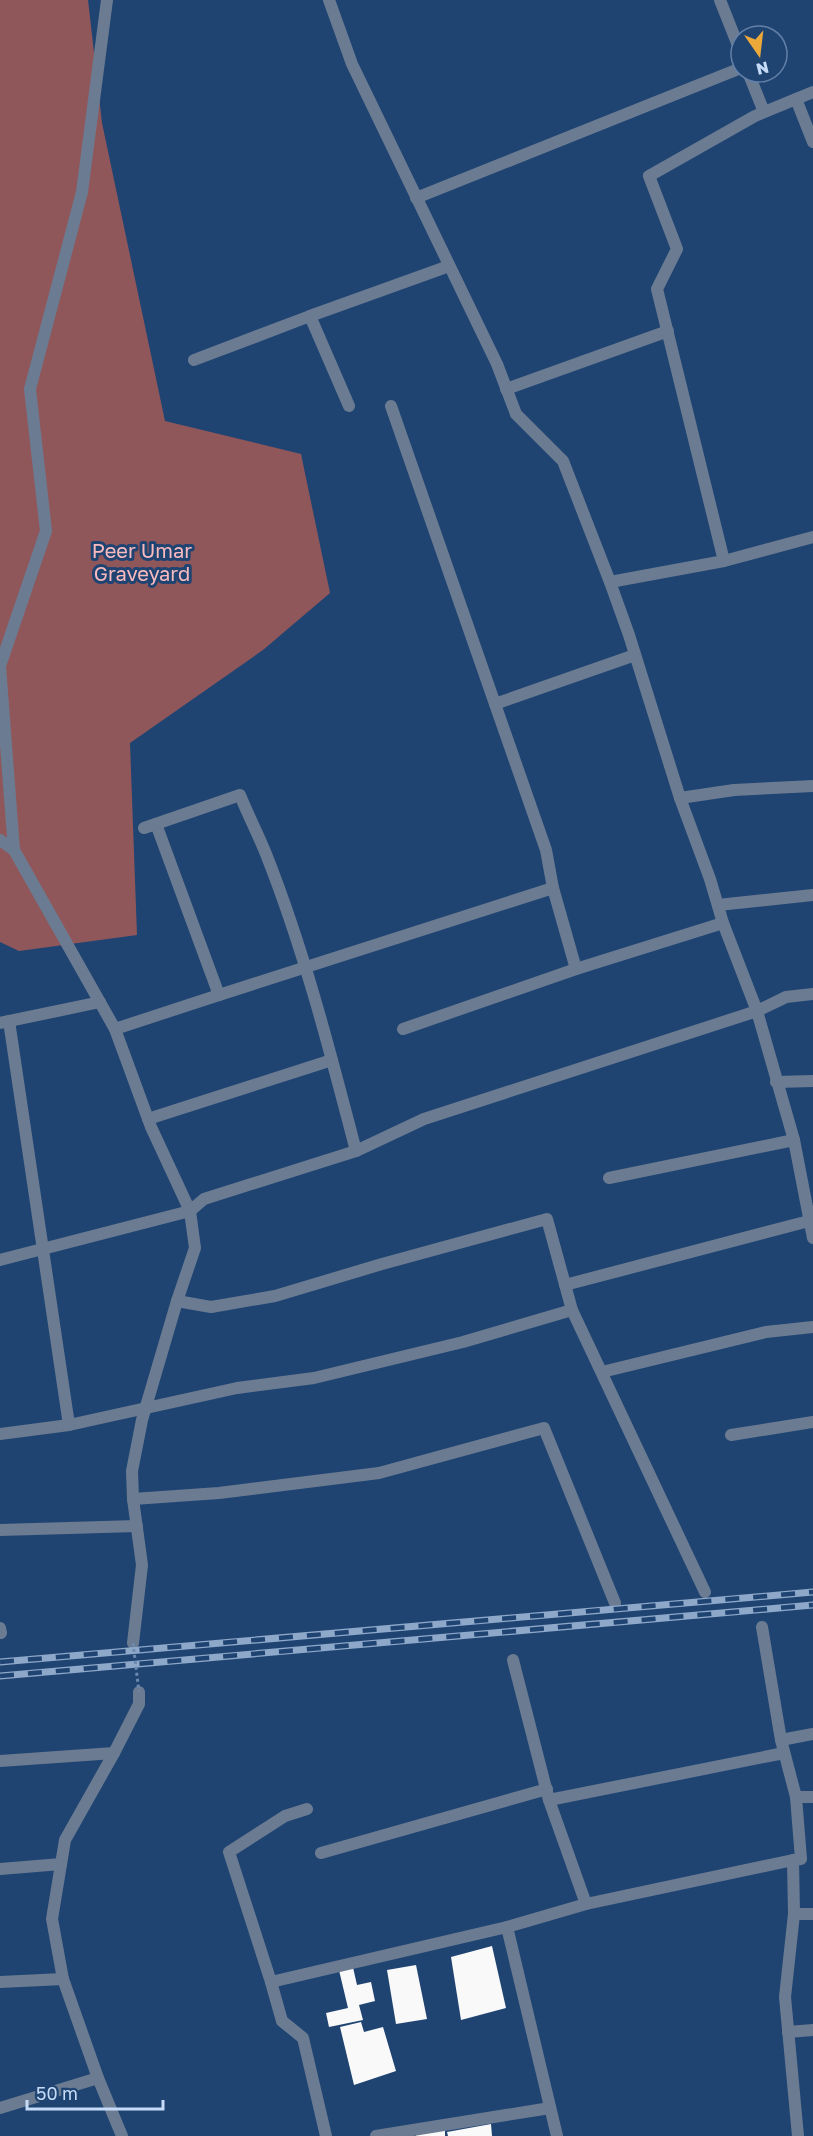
<svg xmlns="http://www.w3.org/2000/svg" width="813" height="2136" viewBox="0 0 813 2136" font-family="'Golos Text',sans-serif">
	<rect width="100%" height="100%" fill="#204472"/>
	<!-- green -->
	<path fill="#90575b" d="M 0,0 L 88,0 L 102,123 L 165,421 L 301,454 L 330,593 L 263,650 L 130,743 L 137,935 L 19,951 L 0,942 Z"/>
	<!-- building -->
	<g fill="#f9f9f9">
		<path d="M 492,1946 L 506,2008 L 461,2020 L 451,1957 Z"/>
		<path d="M 352,1963 L 357,1985 L 371,1982 L 375,2001 L 359,2005 L 363,2020 L 329,2027 L 326,2013 L 348,2008 L 338,1966 Z"/>
		<path d="M 416,1965 L 427,2019 L 396,2024 L 387,1970 Z"/>
		<path d="M 361,2022 L 364,2032 L 383,2027 L 396,2071 L 354,2085 L 340,2027 Z"/>
		<path d="M 491,2124 L 492,2136 L 448,2136 L 447,2132 Z"/>
		<path d="M 445,2125 L 445,2136 L 416,2136 L 416,2131 Z"/>
	</g>
	<g fill="none" stroke-linecap="round" stroke-linejoin="round">
		<!-- street -->
		<g stroke="#6b7c92" stroke-width="12">
			<path d="M 329,0 L 352,64 L 497,364 L 516,414 L 563,461 L 610,582 L 629,635 L 680,798 L 710,879 L 723,923 L 757,1011 L 794,1140 L 813,1238"/>
			<path d="M 720,0 L 741,53"/>
			<path d="M 748,72 L 764,112"/>
			<path d="M 796,99 L 813,142"/>
			<path d="M 416,198 L 741,68"/>
			<path d="M 310,316 L 449,266"/>
			<path d="M 194,360 L 310,316 L 349,406"/>
			<path d="M 506,389 L 668,331"/>
			<path d="M 391,406 L 546,850 L 553,888 L 576,969"/>
			<path d="M 724,561 L 657,289 L 677,249 L 649,176 L 755,116 L 813,92"/>
			<path d="M 610,582 L 724,561 L 813,537"/>
			<path d="M 495,704 L 635,655"/>
			<path d="M 680,798 L 734,790 L 813,786"/>
			<path d="M 156,824 L 219,995 L 115,1029 L 151,1127 L 190,1211 L 195,1248 L 177,1301"/>
			<path d="M 144,828 L 240,795 C 248,815 258,834 266,854 C 304,950 330,1051 356,1151"/>
			<path d="M 0,840 L 14,850 L 115,1029"/>
			<path d="M 14,850 L 0,666 L 46,531 L 30,389 L 82,192 L 107,0"/>
			<path d="M 718,905 L 813,895"/>
			<path d="M 219,995 L 553,888"/>
			<path d="M 9,1021 L 69,1425 L 237,1388 L 314,1378 L 463,1342 L 572,1310"/>
			<path d="M 0,1023 L 100,1002"/>
			<path d="M 403,1029 L 576,969 L 723,923"/>
			<path d="M 776,1082 L 813,1081"/>
			<path d="M 148,1119 L 332,1060"/>
			<path d="M 609,1178 L 794,1140"/>
			<path d="M 0,1260 L 190,1211 L 204,1199 L 356,1151 L 424,1119 L 757,1011 L 786,997 L 813,994"/>
			<path d="M 565,1285 L 809,1221"/>
			<path d="M 602,1372 L 766,1332 L 813,1327"/>
			<path d="M 0,1434 L 69,1425"/>
			<path d="M 731,1435 L 813,1422"/>
			<path d="M 133,1499 L 219,1493 L 379,1473 L 544,1428 L 615,1603"/>
			<path d="M 0,1530 L 137,1526"/>
			<path d="M 762,1627 L 781,1740 L 796,1797 L 801,1859 L 793,1860 L 794,1914 L 785,1997 L 798,2136"/>
			<path d="M 0,1628 L 1,1633"/>
			<path d="M 133,1643 L 142,1565 L 133,1499 L 132,1471 L 142,1420 L 177,1301 L 211,1307 L 275,1296 L 382,1264 L 547,1219 L 572,1310 L 705,1592"/>
			<path d="M 513,1660 L 549,1800 L 784,1753"/>
			<path d="M 781,1740 L 813,1734"/>
			<path d="M 0,1761 L 114,1753"/>
			<path d="M 796,1797 L 813,1797"/>
			<path d="M 549,1800 L 586,1904 L 793,1860"/>
			<path d="M 307,1809 L 285,1816 L 229,1852 L 271,1982 L 507,1927 L 586,1904"/>
			<path d="M 321,1853 L 547,1789"/>
			<path d="M 0,1869 L 61,1864"/>
			<path d="M 794,1914 L 813,1914"/>
			<path d="M 507,1927 L 557,2136"/>
			<path d="M 0,1982 L 63,1979"/>
			<path d="M 271,1982 L 282,2021 L 303,2038 L 326,2136"/>
			<path d="M 788,2032 L 813,2030"/>
			<path d="M 0,2108 L 98,2078"/>
			<path d="M 122,2136 L 98,2078 L 63,1979 L 52,1919 L 65,1840 L 114,1753 L 139,1704 L 139,1692"/>
			<path d="M 376,2136 L 550,2108"/>
		</g>
		<!-- rail casing -->
		<g stroke="#8ea8ca" stroke-width="7">
			<g id="rail">
				<path d="M 0,1662 L 813,1592"/>
				<path d="M 0,1676 L 813,1605"/>
			</g>
		</g>
		<!-- rail -->
		<use href="#rail" stroke="#204472" stroke-width="4.5" stroke-dasharray="14" stroke-linecap="butt"/>
		<!-- path-bridge -->
		<path stroke="#6c89af" stroke-width="3" stroke-dasharray="3 3" stroke-linecap="butt" d="M 133,1643 L 139,1692"/>
	</g>
	<g text-anchor="middle" dominant-baseline="central" stroke-width="6" stroke-linejoin="round" paint-order="stroke">
		<!-- park labels -->
		<g font-size="20" fill="#f9bbbe" stroke="#204472">
			<text x="142" y="550">Peer Umar<tspan x="142" dy="23">Graveyard</tspan></text>
		</g>
	</g>
	<!-- north arrow -->
	<g transform="translate(759 54) rotate(166)"><circle r="28" fill="#204472" stroke="#6280a7" stroke-width="1.5"/>
	<path d="M0-4.5L10 22L0 15L-10 22Z" fill="#eca93a"/>
	<text y="-9" font-size="16" font-weight="bold" text-anchor="middle" fill="#c6dbf7">N</text>
	</g>
	<!-- scale -->
	<path d="M27 2100v9h136v-9" fill="none" stroke="#c6dbf7" stroke-width="3"/>
	<text x="36" y="2100" font-size="18" fill="#c6dbf7" stroke="#204472" stroke-width="4.5" paint-order="stroke">50 m</text>
</svg>
